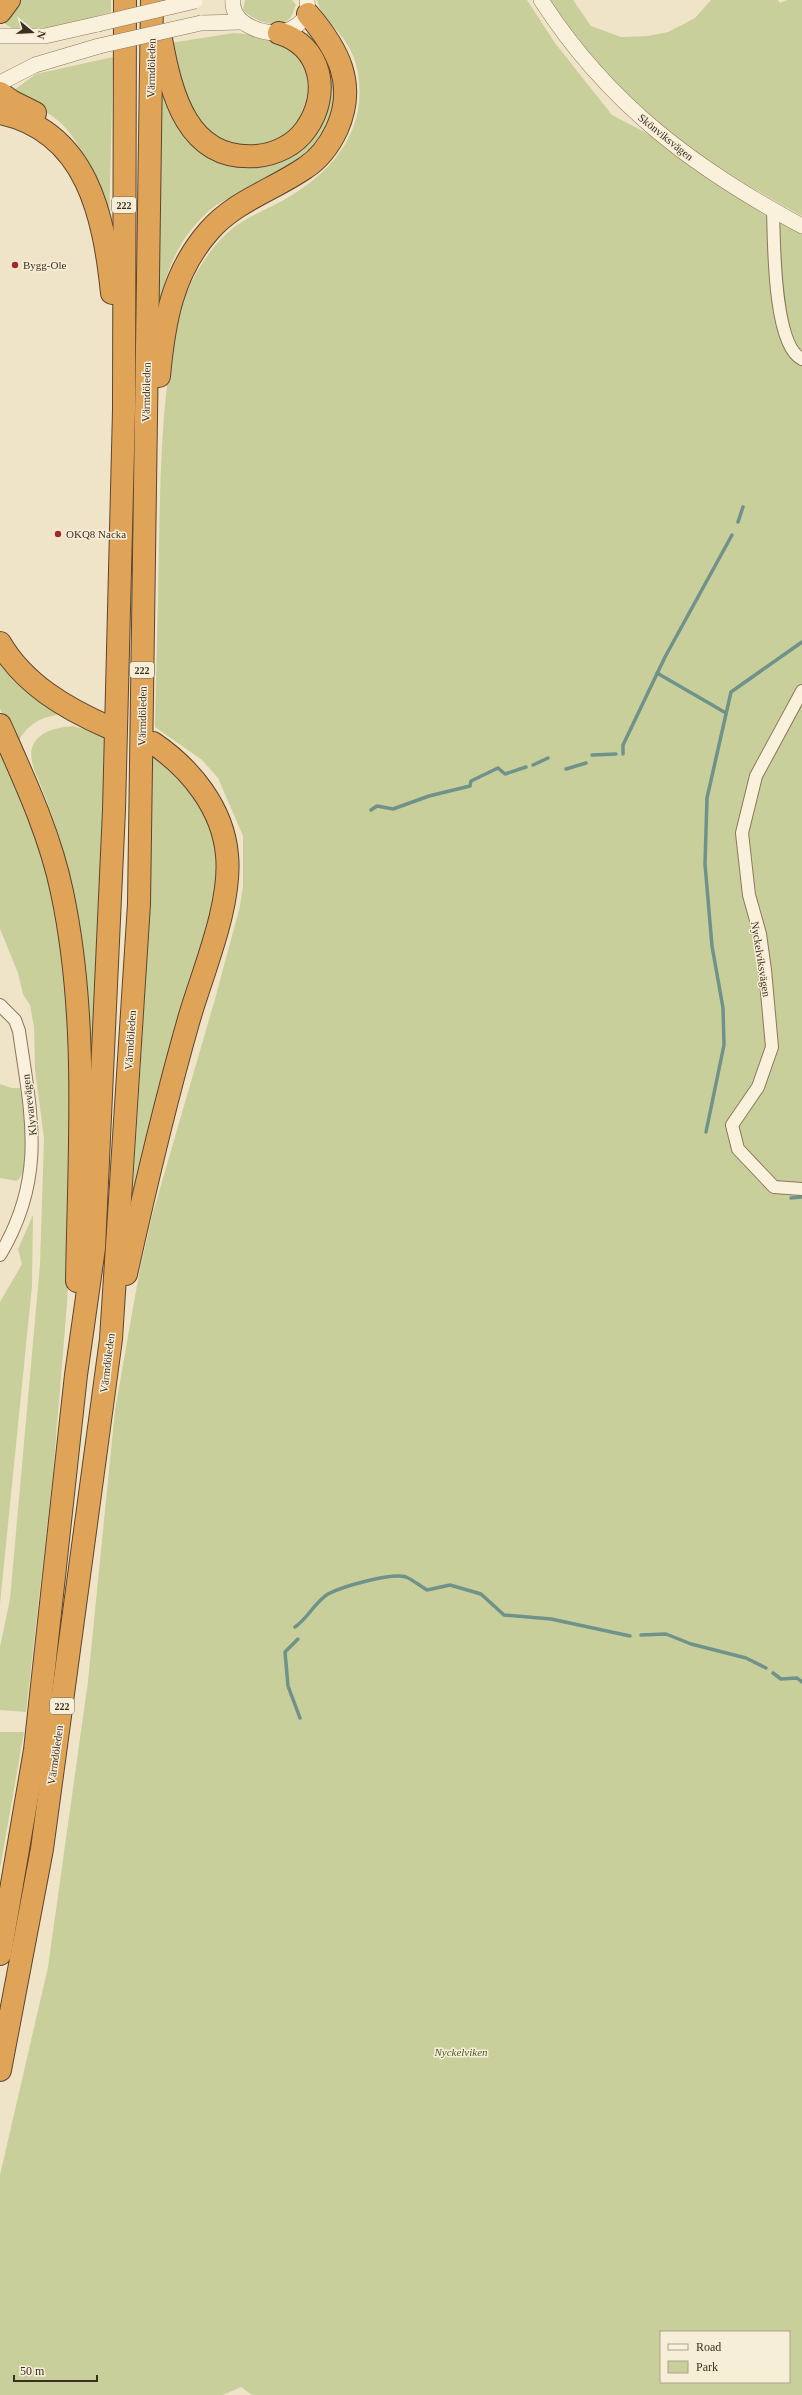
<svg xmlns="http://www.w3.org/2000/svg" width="802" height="2395" viewBox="0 0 802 2395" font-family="Georgia,serif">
	<rect width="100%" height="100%" fill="#f0e4c8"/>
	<!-- green -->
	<g fill="#c9cf9b" fill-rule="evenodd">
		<path d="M 9,0 L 111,0 L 111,12 C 88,18 19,43 4,22 Z"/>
		<path d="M 245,0 L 292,0 L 296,5 C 294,8 293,14 291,17 C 279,32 253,20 243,10 Z"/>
		<path d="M 317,0 L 527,0 L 555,43 L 612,115 L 656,138 L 802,231 L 802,2395 L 252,2395 L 241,2387 L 223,2395 L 0,2395 L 0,2175 L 48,1967 L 88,1681 L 115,1410 L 139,1274 L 152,1216 L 215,999 L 240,906 L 243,886 L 243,836 L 218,778 L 202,760 L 155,727 C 156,666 158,606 159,546 C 160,492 161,439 167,385 C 171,358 172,327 183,301 C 194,273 211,246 234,227 C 252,214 273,207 292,195 C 333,170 364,132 359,82 C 358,64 351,47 339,33 C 328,19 322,18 317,0 ZM 661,2332 L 789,2332 L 789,2382 L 661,2382 Z"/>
		<path d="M 549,0 L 573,0 L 591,26 L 621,37 L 648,36 L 668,32 L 695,18 L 711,0 L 778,0 L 780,3 L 787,0 L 802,0 L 802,216 C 733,178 665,137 611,79 C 588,55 569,26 549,0 Z"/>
		<path d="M 309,31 C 315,38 324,46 327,55 C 341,89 333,137 301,159 C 283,173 260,183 240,193 C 231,198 219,202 211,209 C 178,238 167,269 157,311 L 157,65 L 208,155 L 221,162 L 256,168 L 278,163 L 296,152 L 315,134 L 305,35 Z"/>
		<path d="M 234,33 L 259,35 L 283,41 L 296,52 L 308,75 L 311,94 L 308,110 L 292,135 L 263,147 L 228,145 L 207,131 L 183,98 L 170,43 Z"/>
		<path d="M 113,57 L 109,231 C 98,196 87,143 56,119 C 42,108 26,101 10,93 L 36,74 Z"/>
		<path d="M 0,655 L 63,714 C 42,716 24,725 17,746 L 0,709 Z"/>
		<path d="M 72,726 L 107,735 L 103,913 L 86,1160 L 80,930 C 73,880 60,833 41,786 C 37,775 27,758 33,745 C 41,730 57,728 72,726 Z"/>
		<path d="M 0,747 L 19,789 L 54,891 L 70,1022 L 70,1240 L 67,1304 L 53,1474 L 26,1712 L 0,1710 L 0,1647 L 10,1599 L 40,1264 L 44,1138 L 35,1070 L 34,1027 L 30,1005 L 23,994 L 18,973 L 0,929 Z"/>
		<path d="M 152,753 C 179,774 213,809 217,845 C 218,860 217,876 217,892 L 132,1205 L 145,992 Z"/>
		<path d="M 0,1084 L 12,1088 L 20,1088 C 23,1109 35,1166 17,1181 L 0,1178 Z"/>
		<path d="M 33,1215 L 32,1286 L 0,1604 L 0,1302 L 22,1264 L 18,1249 Z"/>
		<path d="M 0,1732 L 24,1732 L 0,1869 Z"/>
	</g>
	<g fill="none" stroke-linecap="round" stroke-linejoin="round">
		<!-- stream -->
		<g stroke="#6f938a" stroke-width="3.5">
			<path d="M 738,522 L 743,507"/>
			<path d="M 657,673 L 726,713"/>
			<path d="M 623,754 L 623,745 L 665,657 L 732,535"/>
			<path d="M 592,755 L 616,754"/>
			<path d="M 533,765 L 548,758"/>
			<path d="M 566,769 L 586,763"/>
			<path d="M 371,810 L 377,806 L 393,809 L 429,796 L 470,786 L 471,781 L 498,768 L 505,774 L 526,767"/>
			<path d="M 706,1132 L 724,1045 L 723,1008 L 712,946 L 705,864 L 707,798 L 731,692 L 802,642"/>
			<path d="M 791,1198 L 802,1197"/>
			<path d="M 295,1627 C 308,1618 315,1602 328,1594 C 341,1587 392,1572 406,1577 C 413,1580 420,1586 427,1590 L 450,1585 L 481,1594 L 504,1615 L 551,1619 L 630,1636"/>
			<path d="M 641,1635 L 666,1634 L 691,1644 L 746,1658 L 766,1668"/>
			<path d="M 298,1639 L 285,1652 L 288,1686 L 300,1718"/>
			<path d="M 773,1673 L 781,1679 L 797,1678 L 802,1682"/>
		</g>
		<!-- minor casing -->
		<g stroke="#8d765c" stroke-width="14">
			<g id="minor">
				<path d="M 773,210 C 774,239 773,346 802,359"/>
				<path d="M 802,691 L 756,776 L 742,833 L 749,895 L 760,934 L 765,970 L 772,1047 L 758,1087 L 732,1125 L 738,1149 L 774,1187 L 802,1189"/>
				<path d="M 0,1005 L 15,1020 L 19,1031 C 31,1115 47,1176 0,1255"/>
			</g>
		</g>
		<!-- tertiary casing -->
		<g stroke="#8d765c" stroke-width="16">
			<g id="tertiary">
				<path d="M 233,0 C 230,24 267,38 286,31 C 295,28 302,22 308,14 L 307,0"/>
				<path d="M 541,0 C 608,104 694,168 802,226"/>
				<path d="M 201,23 L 241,22"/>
				<path d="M 0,36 L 45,36 L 98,24"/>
				<path d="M 0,83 L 35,65 L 99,46"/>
			</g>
		</g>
		<!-- motorway casing -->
		<g stroke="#5b4430" stroke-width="24">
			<g id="motorway">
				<path d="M 0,12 L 9,0"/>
				<path d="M 161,39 C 171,93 187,162 257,156 C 276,154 295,145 306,129 C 331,94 322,46 279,33"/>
				<path d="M 0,93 L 11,101 L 35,113"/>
				<path d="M 0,113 C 87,131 104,216 112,293"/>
				<path d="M 159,376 C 164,322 172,273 209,231 C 235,201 273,190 305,168 C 319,159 330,144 337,129 C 357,84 338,49 308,14"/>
				<path d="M 0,643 C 24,684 65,708 108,727"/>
				<path d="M 0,725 C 24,779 50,834 62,892 C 89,1019 79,1152 77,1281"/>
				<path d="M 126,1274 C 145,1188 165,1103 189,1019 C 203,971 232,904 227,855 C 223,808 190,768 153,743"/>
				<path d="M 0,1954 L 35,1750 L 76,1375 L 94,1248 L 114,810 L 124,410 L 125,0"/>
				<path d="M 0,2070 L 42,1849 L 111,1339 L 139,904 L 152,0"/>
			</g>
		</g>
		<!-- minor -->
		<use href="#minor" stroke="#faf1dc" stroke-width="12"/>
		<!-- tertiary -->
		<use href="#tertiary" stroke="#faf1dc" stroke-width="15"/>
		<!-- motorway -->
		<use href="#motorway" stroke="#e0a458" stroke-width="22"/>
		<!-- tertiary-bridge casing -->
		<g stroke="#8d765c" stroke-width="16" stroke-linecap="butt">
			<g id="tertiary-bridge">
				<path d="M 98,24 L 195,1"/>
				<path d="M 99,46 L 201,23"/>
			</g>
		</g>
		<!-- tertiary-bridge -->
		<use href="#tertiary-bridge" stroke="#faf1dc" stroke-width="15"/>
	</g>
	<!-- markers -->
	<g fill="#9e2a2b" stroke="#f7eed8" stroke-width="1.5">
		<circle cx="15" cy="265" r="4"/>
		<circle cx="58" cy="534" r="4"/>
	</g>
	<g text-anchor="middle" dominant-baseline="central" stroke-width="3" stroke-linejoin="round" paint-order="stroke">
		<!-- shield labels -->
		<g fill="#f7eed8" stroke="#756857" stroke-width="1">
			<rect x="112" y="197" width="24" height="16" rx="3"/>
			<rect x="130" y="662" width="24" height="16" rx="3"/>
			<rect x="50" y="1698" width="24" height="16" rx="3"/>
		</g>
		<g font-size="10" font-weight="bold" fill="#3d2e20">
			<text x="124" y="205">222</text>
			<text x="142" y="670">222</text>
			<text x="62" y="1706">222</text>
		</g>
		<!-- street labels -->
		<g font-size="11" fill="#3d2e20" stroke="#f7eed8">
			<text transform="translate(151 68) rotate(-89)">Värmdöleden</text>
			<text transform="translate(666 137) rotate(39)">Skönviksvägen</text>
			<text transform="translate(146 392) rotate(-89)">Värmdöleden</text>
			<text transform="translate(142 716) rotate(-89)">Värmdöleden</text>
			<text transform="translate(761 959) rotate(81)">Nyckelviksvägen</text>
			<text transform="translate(130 1040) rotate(-86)">Värmdöleden</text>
			<text transform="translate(29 1105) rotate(-97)">Klyvarevägen</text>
			<text transform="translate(107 1363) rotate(-83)">Värmdöleden</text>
			<text transform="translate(55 1755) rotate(-82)">Värmdöleden</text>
		</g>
		<!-- poi labels -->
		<g font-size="11" fill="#3d2e20" stroke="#f7eed8" text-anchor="start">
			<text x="23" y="265">Bygg-Ole</text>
			<text x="66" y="534">OKQ8 Nacka</text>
		</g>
		<!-- park labels -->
		<g font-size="11" font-style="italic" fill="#4d5a26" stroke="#f7eed8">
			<text x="461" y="2052">Nyckelviken</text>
		</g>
	</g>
	<!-- legend -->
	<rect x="660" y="2331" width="130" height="52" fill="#f7eed8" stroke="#ada18e"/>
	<rect x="668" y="2344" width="20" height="6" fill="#faf1dc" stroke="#ada18e"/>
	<text x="696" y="2351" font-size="12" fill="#3d2e20">Road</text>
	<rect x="668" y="2361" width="20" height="12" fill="#c9cf9b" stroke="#ada18e"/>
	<text x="696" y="2371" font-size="12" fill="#3d2e20">Park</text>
	<!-- north arrow -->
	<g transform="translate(32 32) rotate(108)" stroke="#f7eed8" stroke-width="3" paint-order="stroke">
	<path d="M0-3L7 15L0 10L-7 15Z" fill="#3d2e20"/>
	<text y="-6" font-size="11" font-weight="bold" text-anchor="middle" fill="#3d2e20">N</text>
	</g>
	<!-- scale -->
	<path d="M14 2375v6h83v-6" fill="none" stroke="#3d2e20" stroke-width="2"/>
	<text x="20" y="2375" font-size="12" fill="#3d2e20" stroke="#f7eed8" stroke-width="3" paint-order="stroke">50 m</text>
</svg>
